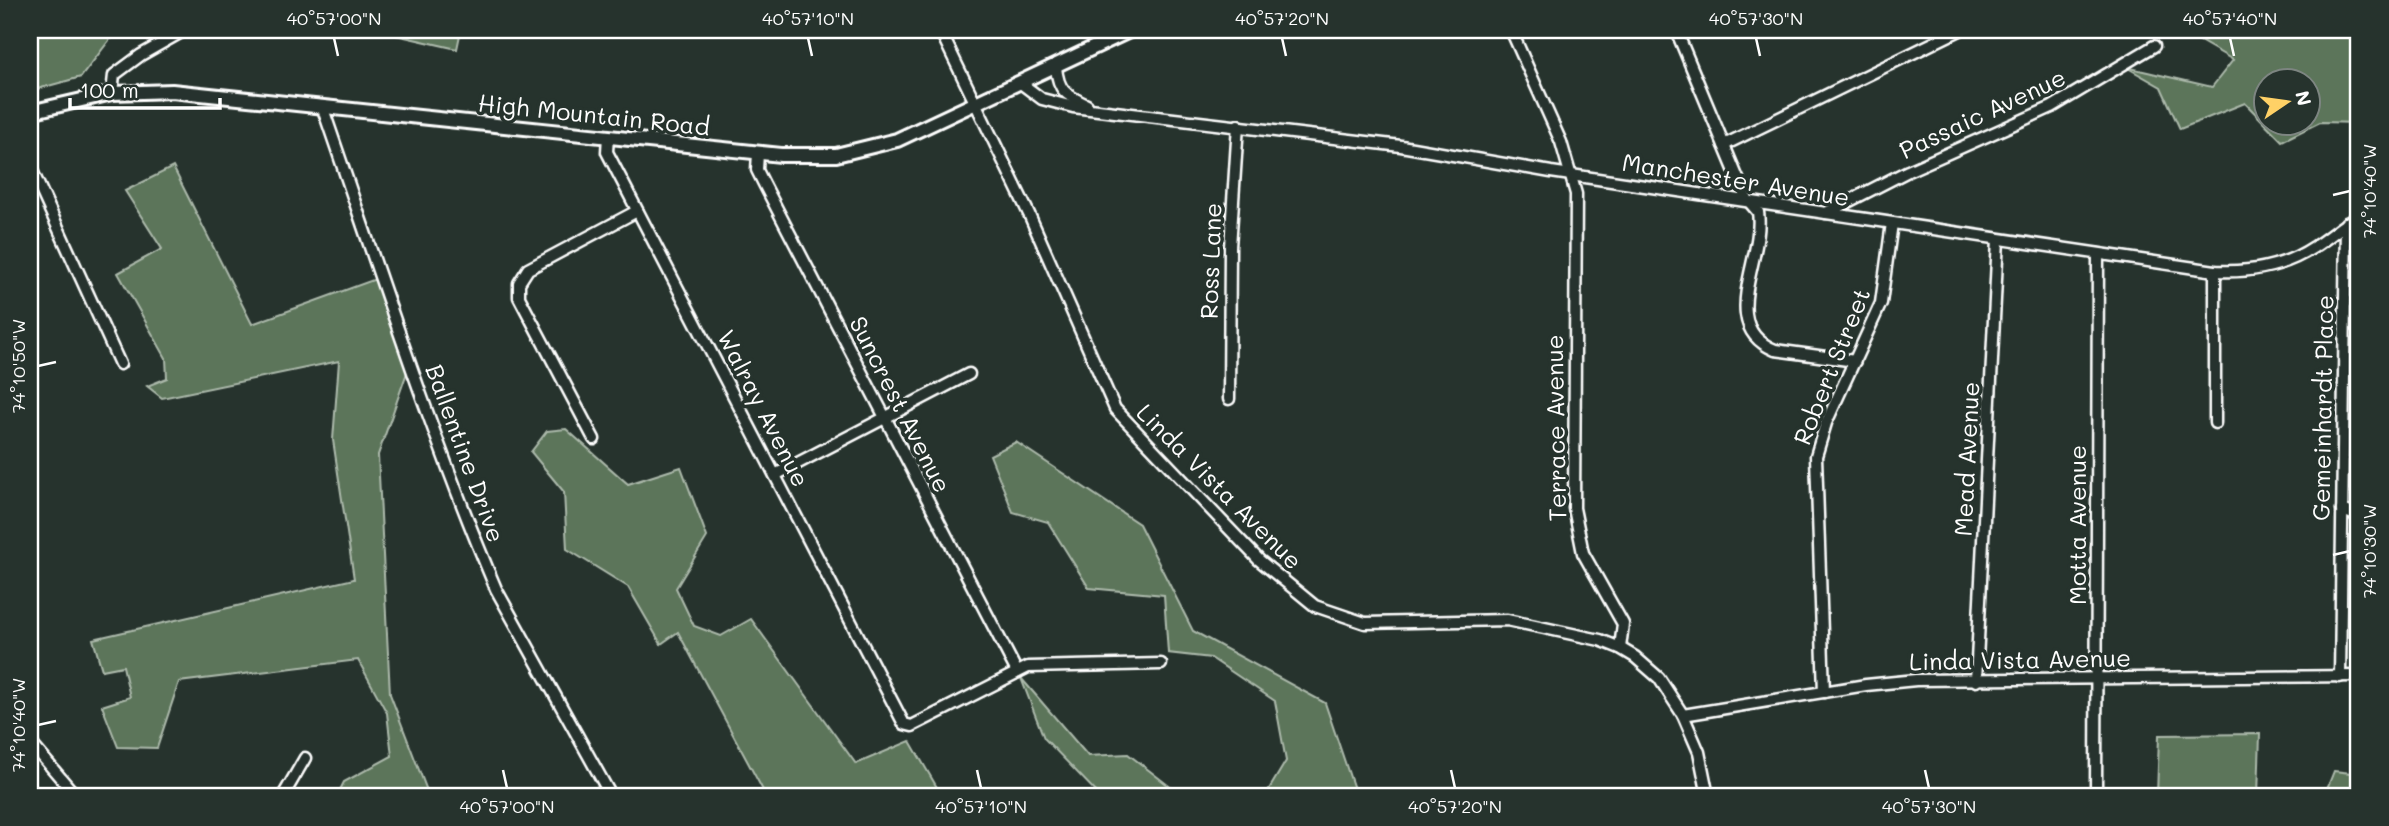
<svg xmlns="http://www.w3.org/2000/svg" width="2389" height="826" viewBox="0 0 2389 826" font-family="Mali,sans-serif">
	<rect width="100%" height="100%" fill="#26332d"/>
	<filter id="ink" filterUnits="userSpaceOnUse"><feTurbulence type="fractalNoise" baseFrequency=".0143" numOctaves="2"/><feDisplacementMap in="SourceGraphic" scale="14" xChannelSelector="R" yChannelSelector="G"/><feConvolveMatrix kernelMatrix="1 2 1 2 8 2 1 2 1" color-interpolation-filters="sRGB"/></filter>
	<g filter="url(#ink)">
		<!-- green -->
		<g fill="#5b745a" stroke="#adbaac" stroke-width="2" fill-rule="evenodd">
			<path d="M 30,30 L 117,30 L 81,77 L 30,91 Z"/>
			<path d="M 374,30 L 461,30 L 457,49 Z"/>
			<path d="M 2181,30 L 2293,30 L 2359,38 L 2359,123 L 2320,122 L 2282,141 L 2245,103 L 2180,129 L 2161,87 L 2126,67 L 2212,87 L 2233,60 ZM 2266,80 L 2308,80 L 2308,122 L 2266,122 Z"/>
			<path d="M 173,167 L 252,324 L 384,276 L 411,361 L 378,455 L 390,694 L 429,796 L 337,796 L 344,782 L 392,756 L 387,713 L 358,660 L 179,682 L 157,748 L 118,747 L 102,706 L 130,697 L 123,666 L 102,670 L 93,639 L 354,579 L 333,440 L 339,361 L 162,398 L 147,386 L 167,378 L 166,358 L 118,273 L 162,249 L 125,191 Z"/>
			<path d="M 566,429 L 628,484 L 681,467 L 707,537 L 676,588 L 694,626 L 721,636 L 751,619 L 856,764 L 910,741 L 942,796 L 766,796 L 678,632 L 661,644 L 628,587 L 567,549 L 564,492 L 531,452 L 547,431 Z"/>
			<path d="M 1016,442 L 1139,524 L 1193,631 L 1325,703 L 1355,792 L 1370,796 L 1265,796 L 1286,761 L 1275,701 L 1211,658 L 1168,653 L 1164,595 L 1089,588 L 1048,522 L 1013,512 L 990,455 Z"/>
			<path d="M 1021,678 L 1088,756 L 1128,754 L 1182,796 L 1100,796 L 1044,738 Z"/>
			<path d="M 2260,734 L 2258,796 L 2157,796 L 2159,735 Z"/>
			<path d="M 2334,771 L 2359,774 L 2359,796 L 2324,796 Z"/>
		</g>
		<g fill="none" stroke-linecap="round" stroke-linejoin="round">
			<!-- minor casing -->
			<g stroke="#fff" stroke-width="15">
				<g id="minor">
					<path d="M 940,30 L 1029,214 L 1115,409 L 1259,560 L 1315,606 L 1365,623 L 1507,620 L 1600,640 L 1620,648 L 1635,657 L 1659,678 L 1683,715 L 1699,752 L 1708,796"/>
					<path d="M 1511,30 L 1561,142 L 1576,194 L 1574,508 L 1583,553 L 1623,624 L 1620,648"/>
					<path d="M 1676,30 L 1746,198 L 1758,212 C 1765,258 1716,326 1775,350 L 1855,361"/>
					<path d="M 1056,67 C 1058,91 1066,95 1087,105"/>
					<path d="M 1022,84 L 1042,99 L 1073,107 L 1401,146 L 1551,172 L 2215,271 C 2251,273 2284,267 2314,247 C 2330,237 2342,225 2359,216"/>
					<path d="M 112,93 L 114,75 L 141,55 L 185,30"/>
					<path d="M 322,106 C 378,268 429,431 496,589 L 611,796"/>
					<path d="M 608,136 L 607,152 L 904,724 L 912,726 L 1028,667 L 1161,664"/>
					<path d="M 1724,145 L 1960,30"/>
					<path d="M 758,153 L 757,170 L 764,184 L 1017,672"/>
					<path d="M 30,166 L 120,364"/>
					<path d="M 1826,213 L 1908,171 L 2052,107 L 2154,46"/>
					<path d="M 2215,271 L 2215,423"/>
					<path d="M 1229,399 L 1230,247 L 1238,125"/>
					<path d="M 594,439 L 519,297 L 519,283 L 528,269 L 637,211"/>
					<path d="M 775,475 L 969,374"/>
					<path d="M 2342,510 L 2359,516"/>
					<path d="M 2340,677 L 2346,223"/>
					<path d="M 1976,681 L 1998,239"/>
					<path d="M 1824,692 L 1816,456 L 1826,423 L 1881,303 L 1892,223"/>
					<path d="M 1683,715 L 1866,685 L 1916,680 L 2359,676"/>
					<path d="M 30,742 L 76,796"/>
					<path d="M 283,796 L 305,758"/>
					<path d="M 2096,796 L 2098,254"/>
				</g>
			</g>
			<!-- tertiary casing -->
			<g stroke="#fff" stroke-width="18">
				<path id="tertiary" d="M 30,112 L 112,93 L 172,91 L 781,155 L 836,155 L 897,140 L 1131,30"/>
			</g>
			<!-- minor -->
			<use href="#minor" stroke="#26332d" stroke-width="10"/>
			<!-- tertiary -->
			<use href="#tertiary" stroke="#26332d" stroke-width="12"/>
		</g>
	</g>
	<!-- ticks -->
	<path fill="none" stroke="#fff" stroke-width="2.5" d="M 334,38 L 338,56M 808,38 L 812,56M 1282,38 L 1286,56M 1756,38 L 1760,56M 2230,38 L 2234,56M 2333,195 L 2350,191M 38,366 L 56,362M 2333,555 L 2350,551M 38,725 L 56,721M 503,770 L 507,788M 977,770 L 981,788M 1451,770 L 1455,788M 1925,770 L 1929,788"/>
	<g text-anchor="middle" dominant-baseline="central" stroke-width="7" stroke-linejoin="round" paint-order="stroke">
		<!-- street labels -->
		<g font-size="24" fill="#fff" stroke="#26332d">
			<text transform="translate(1982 113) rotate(-25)">Passaic Avenue</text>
			<text transform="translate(594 114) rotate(6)">High Mountain Road</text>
			<text transform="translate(1736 179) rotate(9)">Manchester Avenue</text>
			<text transform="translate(1210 261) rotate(-88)">Ross Lane</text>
			<text transform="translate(1831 366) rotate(-68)">Robert Street</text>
			<text transform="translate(901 404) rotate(63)">Suncrest Avenue</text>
			<text transform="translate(764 408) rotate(63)">Walray Avenue</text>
			<text transform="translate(2322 408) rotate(-89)">Gemeinhardt Place</text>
			<text transform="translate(1555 428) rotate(-91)">Terrace Avenue</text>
			<text transform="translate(466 453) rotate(70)">Ballentine Drive</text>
			<text transform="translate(1966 459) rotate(-87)">Mead Avenue</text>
			<text transform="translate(1220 486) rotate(45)">Linda Vista Avenue</text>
			<text transform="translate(2076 525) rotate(-90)">Motta Avenue</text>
			<text transform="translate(2020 659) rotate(-1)">Linda Vista Avenue</text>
		</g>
	</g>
	<!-- margin -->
	<rect width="2389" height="826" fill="none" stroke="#26332d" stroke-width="77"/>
	<!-- north arrow -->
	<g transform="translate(2287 102) rotate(77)"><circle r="33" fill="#26332d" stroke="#7d8581" stroke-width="2"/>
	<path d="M0-5L12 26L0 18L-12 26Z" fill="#ffd166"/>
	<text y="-10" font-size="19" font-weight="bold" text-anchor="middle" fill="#ffffff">N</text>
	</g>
	<!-- scale -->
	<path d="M70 98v10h150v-10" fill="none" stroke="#ffffff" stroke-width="3.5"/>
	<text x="80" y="98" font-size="21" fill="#ffffff" stroke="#26332d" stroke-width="5" paint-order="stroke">100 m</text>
	<rect x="38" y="38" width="2312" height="750" fill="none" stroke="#fff" stroke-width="2.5"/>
	<g font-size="18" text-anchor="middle" fill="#fff">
		<text x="334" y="25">40°57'00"N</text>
		<text x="808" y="25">40°57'10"N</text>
		<text x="1282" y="25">40°57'20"N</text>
		<text x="1756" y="25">40°57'30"N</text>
		<text x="2230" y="25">40°57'40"N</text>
		<text transform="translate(2370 191) rotate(-90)" y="6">74°10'40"W</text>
		<text transform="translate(19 366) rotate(-90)" y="6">74°10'50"W</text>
		<text transform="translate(2370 551) rotate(-90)" y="6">74°10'30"W</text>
		<text transform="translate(19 725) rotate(-90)" y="6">74°10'40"W</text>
		<text x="507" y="813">40°57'00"N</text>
		<text x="981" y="813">40°57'10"N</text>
		<text x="1455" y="813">40°57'20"N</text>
		<text x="1929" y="813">40°57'30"N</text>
	</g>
</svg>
